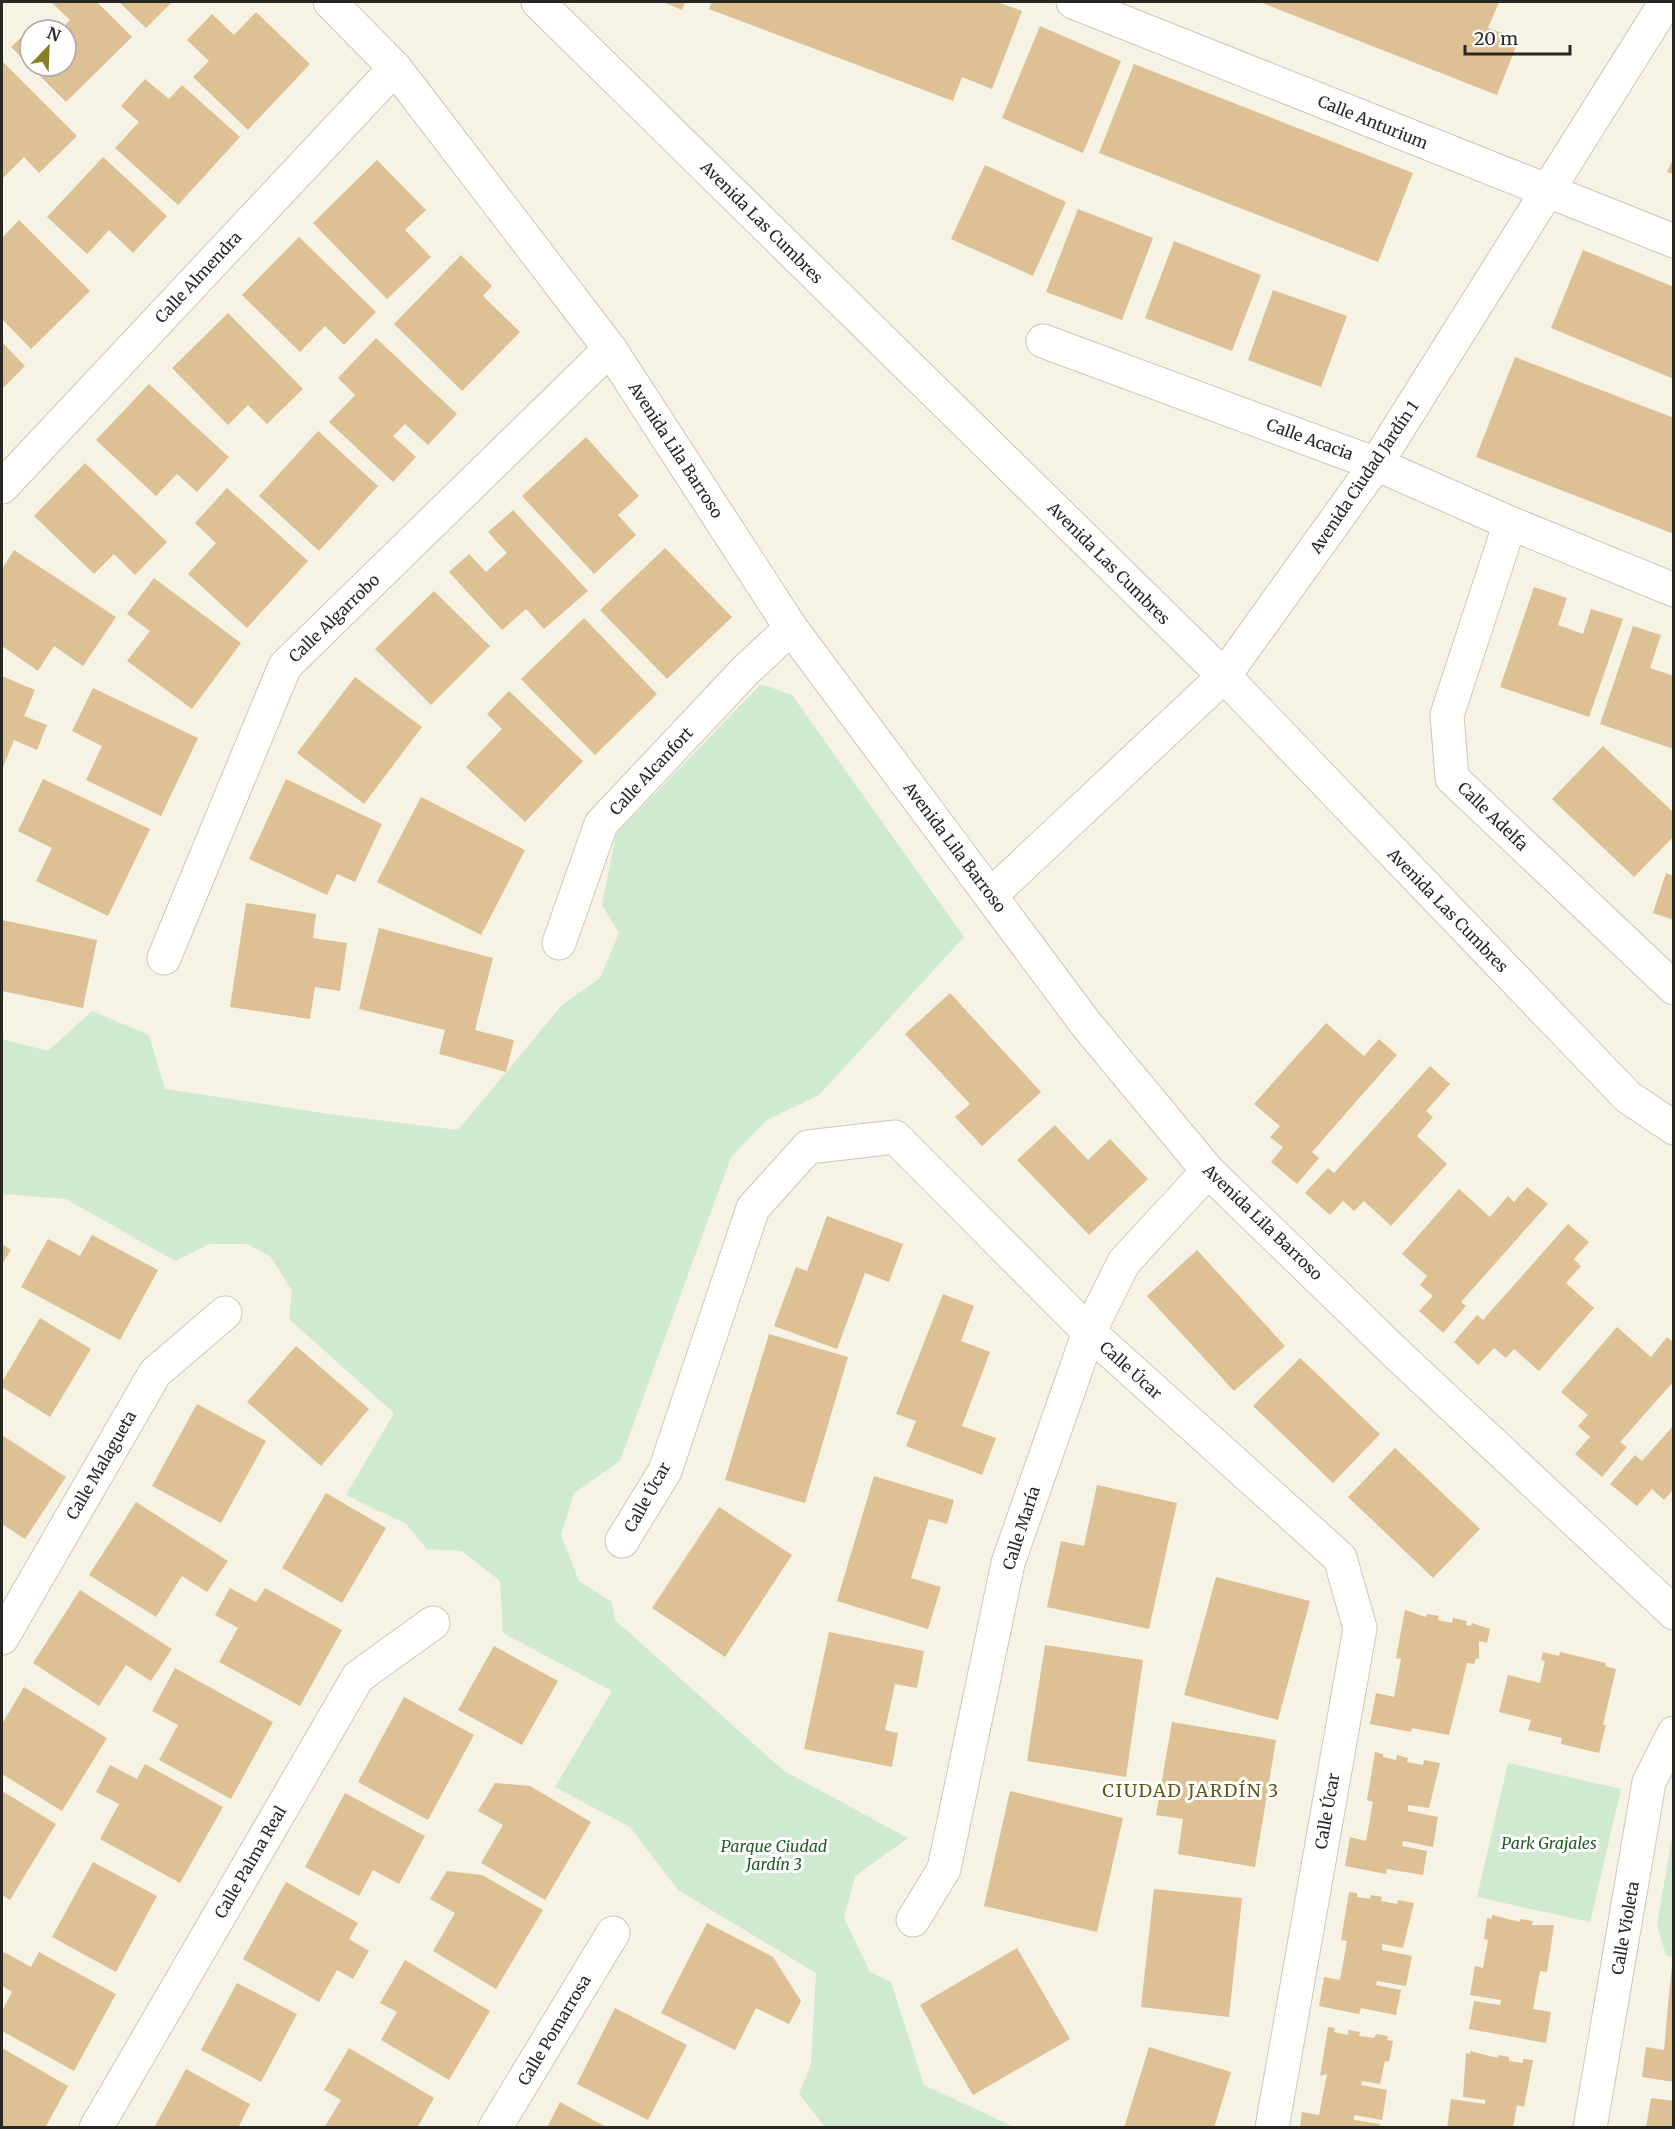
<svg xmlns="http://www.w3.org/2000/svg" width="1675" height="2129" viewBox="0 0 1675 2129" font-family="Merriweather,serif">
	<rect width="100%" height="100%" fill="#f6f2e4"/>
	<!-- green -->
	<g fill="#d0eacf">
		<path d="M 761,684 L 792,695 L 964,937 L 819,1095 L 767,1120 L 731,1157 L 620,1461 L 574,1493 L 561,1535 L 579,1581 L 612,1602 L 615,1620 L 784,1771 L 908,1838 L 855,1876 L 844,1918 L 870,1972 L 891,1982 L 924,2085 L 1014,2127 L 825,2127 L 799,2094 L 811,2064 L 816,1973 L 678,1890 L 630,1827 L 555,1787 L 612,1691 L 503,1633 L 500,1581 L 462,1551 L 427,1549 L 406,1524 L 346,1495 L 394,1413 L 289,1319 L 292,1291 L 271,1257 L 247,1244 L 209,1244 L 175,1261 L 66,1199 L 2,1194 L 2,1039 L 48,1051 L 92,1011 L 149,1035 L 165,1089 L 329,1114 L 458,1130 L 562,1005 L 600,978 L 619,933 L 602,905 L 616,834 Z"/>
		<path d="M 1508,1763 L 1621,1789 L 1590,1922 L 1477,1897 Z"/>
		<path d="M 1673,1831 L 1673,1957 L 1666,1955 L 1657,1925 Z"/>
	</g>
	<!-- building -->
	<g fill="#ddc194">
		<path d="M 51,2 L 97,2 L 132,37 L 66,102 L 30,66 L 66,66 L 66,30 L 60,30 L 70,20 Z"/>
		<path d="M 119,2 L 172,2 L 146,28 Z"/>
		<path d="M 663,2 L 685,2 L 682,10 Z"/>
		<path d="M 712,2 L 997,2 L 1022,11 L 992,89 L 962,77 L 953,101 L 709,9 Z"/>
		<path d="M 1260,2 L 1499,2 L 1488,28 L 1519,39 L 1497,95 Z"/>
		<path d="M 256,12 L 310,64 L 248,130 L 193,77 L 209,61 L 187,40 L 212,14 L 234,35 Z"/>
		<path d="M 35,24 L 41,30 L 30,30 L 30,66 L 11,47 Z"/>
		<path d="M 1040,26 L 1121,61 L 1083,153 L 1002,118 Z"/>
		<path d="M 2,61 L 77,136 L 39,173 L 24,157 L 2,179 Z"/>
		<path d="M 1134,64 L 1413,173 L 1378,262 L 1099,153 Z"/>
		<path d="M 145,79 L 169,99 L 182,85 L 240,137 L 178,205 L 115,148 L 139,122 L 121,106 Z"/>
		<path d="M 103,157 L 167,216 L 133,253 L 109,230 L 87,254 L 47,217 Z"/>
		<path d="M 1674,157 L 1674,174 L 1667,172 Z"/>
		<path d="M 377,160 L 426,210 L 405,230 L 431,257 L 387,299 L 313,223 Z"/>
		<path d="M 985,165 L 1066,202 L 1033,276 L 951,239 Z"/>
		<path d="M 1078,209 L 1153,238 L 1122,320 L 1046,292 Z"/>
		<path d="M 19,220 L 90,291 L 31,349 L 2,319 L 2,238 Z"/>
		<path d="M 299,237 L 376,312 L 344,345 L 325,326 L 300,352 L 242,295 Z"/>
		<path d="M 1174,241 L 1261,275 L 1232,351 L 1145,318 Z"/>
		<path d="M 1583,250 L 1674,287 L 1674,379 L 1551,328 Z"/>
		<path d="M 461,255 L 492,286 L 483,296 L 520,332 L 462,391 L 394,324 Z"/>
		<path d="M 1273,290 L 1347,316 L 1321,387 L 1248,360 Z"/>
		<path d="M 228,313 L 303,389 L 267,424 L 248,405 L 228,425 L 172,368 Z"/>
		<path d="M 376,338 L 457,414 L 428,445 L 405,424 L 393,436 L 416,457 L 393,482 L 329,422 L 355,395 L 338,378 Z"/>
		<path d="M 2,342 L 25,366 L 2,389 Z"/>
		<path d="M 1515,357 L 1674,418 L 1674,534 L 1476,457 Z"/>
		<path d="M 149,384 L 229,457 L 197,492 L 177,474 L 156,496 L 96,440 Z"/>
		<path d="M 318,431 L 378,486 L 319,551 L 259,496 Z"/>
		<path d="M 586,437 L 639,496 L 618,515 L 636,535 L 594,574 L 522,496 Z"/>
		<path d="M 85,463 L 167,542 L 135,575 L 114,554 L 94,574 L 34,516 Z"/>
		<path d="M 227,488 L 308,561 L 247,628 L 188,574 L 216,543 L 195,523 Z"/>
		<path d="M 513,510 L 588,591 L 544,629 L 526,609 L 502,630 L 449,572 L 469,554 L 486,572 L 507,553 L 488,532 Z"/>
		<path d="M 665,548 L 732,617 L 667,679 L 600,610 Z"/>
		<path d="M 14,550 L 116,617 L 83,666 L 54,646 L 38,671 L 2,646 L 2,569 Z"/>
		<path d="M 154,578 L 241,643 L 192,709 L 127,661 L 150,631 L 127,614 Z"/>
		<path d="M 1534,587 L 1567,598 L 1558,625 L 1583,634 L 1591,609 L 1623,619 L 1589,717 L 1500,687 Z"/>
		<path d="M 434,591 L 490,646 L 431,705 L 375,649 Z"/>
		<path d="M 584,618 L 657,694 L 595,755 L 521,679 Z"/>
		<path d="M 1633,626 L 1661,635 L 1650,668 L 1674,676 L 1674,749 L 1600,724 Z"/>
		<path d="M 2,676 L 35,690 L 24,716 L 47,725 L 37,750 L 14,740 L 2,770 Z"/>
		<path d="M 355,677 L 422,727 L 364,804 L 297,753 Z"/>
		<path d="M 93,688 L 198,738 L 161,816 L 86,780 L 102,746 L 72,731 Z"/>
		<path d="M 509,691 L 583,761 L 525,822 L 466,767 L 502,729 L 487,714 Z"/>
		<path d="M 1603,746 L 1674,813 L 1674,836 L 1634,877 L 1552,799 Z"/>
		<path d="M 43,779 L 150,829 L 108,916 L 36,881 L 52,848 L 18,831 Z"/>
		<path d="M 286,779 L 382,824 L 355,882 L 337,874 L 327,895 L 249,859 Z"/>
		<path d="M 421,797 L 525,850 L 481,935 L 377,882 Z"/>
		<path d="M 1666,873 L 1674,876 L 1674,920 L 1653,913 Z"/>
		<path d="M 246,903 L 316,914 L 313,938 L 347,943 L 340,991 L 315,987 L 310,1019 L 230,1007 Z"/>
		<path d="M 2,920 L 97,940 L 83,1008 L 2,991 Z"/>
		<path d="M 379,928 L 493,958 L 475,1030 L 514,1040 L 506,1072 L 439,1054 L 445,1030 L 359,1009 Z"/>
		<path d="M 950,993 L 1041,1092 L 982,1146 L 955,1117 L 970,1104 L 905,1034 Z"/>
		<path d="M 1326,1023 L 1364,1056 L 1379,1039 L 1397,1055 L 1312,1152 L 1319,1158 L 1297,1184 L 1271,1162 L 1283,1147 L 1270,1137 L 1280,1126 L 1254,1104 Z"/>
		<path d="M 1430,1066 L 1450,1084 L 1426,1111 L 1433,1117 L 1417,1136 L 1447,1164 L 1391,1226 L 1364,1201 L 1354,1211 L 1343,1201 L 1330,1215 L 1305,1193 L 1328,1168 L 1334,1173 Z"/>
		<path d="M 1055,1125 L 1088,1160 L 1110,1139 L 1148,1179 L 1089,1235 L 1017,1160 Z"/>
		<path d="M 1527,1187 L 1548,1204 L 1461,1302 L 1466,1306 L 1443,1333 L 1419,1311 L 1433,1296 L 1420,1285 L 1427,1276 L 1402,1254 L 1459,1189 L 1490,1217 L 1508,1196 L 1514,1202 Z"/>
		<path d="M 827,1216 L 903,1244 L 889,1282 L 865,1273 L 837,1349 L 774,1326 L 796,1267 L 807,1271 Z"/>
		<path d="M 1568,1224 L 1589,1242 L 1574,1259 L 1581,1266 L 1566,1283 L 1594,1308 L 1539,1371 L 1514,1349 L 1506,1358 L 1494,1348 L 1478,1365 L 1454,1342 L 1477,1315 L 1483,1320 Z"/>
		<path d="M 92,1235 L 158,1270 L 120,1340 L 21,1287 L 48,1239 L 80,1256 Z"/>
		<path d="M 2,1244 L 11,1250 L 2,1264 Z"/>
		<path d="M 1197,1250 L 1285,1346 L 1234,1391 L 1147,1296 Z"/>
		<path d="M 943,1294 L 974,1306 L 961,1341 L 990,1352 L 962,1426 L 996,1438 L 982,1475 L 906,1446 L 916,1421 L 896,1414 Z"/>
		<path d="M 40,1318 L 91,1349 L 50,1417 L 2,1387 L 2,1382 Z"/>
		<path d="M 1617,1327 L 1651,1357 L 1667,1337 L 1672,1341 L 1674,1339 L 1674,1381 L 1620,1442 L 1627,1447 L 1602,1477 L 1575,1454 L 1590,1437 L 1578,1426 L 1588,1415 L 1561,1392 Z"/>
		<path d="M 769,1334 L 848,1357 L 805,1503 L 725,1480 Z"/>
		<path d="M 296,1346 L 369,1409 L 321,1466 L 247,1402 Z"/>
		<path d="M 1300,1358 L 1380,1434 L 1333,1483 L 1253,1406 Z"/>
		<path d="M 197,1404 L 266,1441 L 221,1523 L 152,1486 Z"/>
		<path d="M 1674,1425 L 1674,1489 L 1664,1500 L 1652,1489 L 1637,1506 L 1610,1484 L 1635,1455 L 1642,1461 Z"/>
		<path d="M 2,1435 L 66,1477 L 25,1539 L 2,1524 Z"/>
		<path d="M 1395,1448 L 1480,1529 L 1433,1578 L 1348,1497 Z"/>
		<path d="M 874,1476 L 954,1500 L 947,1524 L 929,1519 L 911,1578 L 941,1587 L 928,1629 L 837,1601 Z"/>
		<path d="M 1097,1485 L 1177,1503 L 1149,1629 L 1047,1607 L 1061,1541 L 1084,1546 Z"/>
		<path d="M 326,1493 L 386,1528 L 342,1603 L 282,1568 Z"/>
		<path d="M 136,1502 L 228,1561 L 207,1592 L 182,1576 L 156,1617 L 89,1575 Z"/>
		<path d="M 719,1507 L 792,1555 L 725,1657 L 652,1608 Z"/>
		<path d="M 1216,1577 L 1310,1601 L 1278,1720 L 1184,1695 Z"/>
		<path d="M 230,1588 L 256,1602 L 265,1588 L 342,1630 L 300,1706 L 219,1662 L 238,1628 L 215,1615 Z"/>
		<path d="M 80,1590 L 172,1649 L 151,1681 L 126,1665 L 99,1706 L 33,1663 Z"/>
		<path d="M 1405,1610 L 1426,1617 L 1427,1614 L 1439,1616 L 1438,1620 L 1452,1623 L 1453,1618 L 1467,1621 L 1466,1625 L 1471,1626 L 1472,1623 L 1490,1629 L 1487,1643 L 1479,1641 L 1479,1659 L 1476,1658 L 1474,1664 L 1467,1663 L 1449,1735 L 1412,1728 L 1411,1732 L 1370,1724 L 1376,1693 L 1394,1697 L 1401,1659 L 1396,1658 Z"/>
		<path d="M 829,1632 L 924,1651 L 917,1688 L 895,1684 L 885,1730 L 898,1733 L 892,1767 L 804,1749 Z"/>
		<path d="M 1045,1645 L 1143,1660 L 1126,1777 L 1027,1761 Z"/>
		<path d="M 494,1646 L 558,1681 L 522,1745 L 458,1710 Z"/>
		<path d="M 1543,1652 L 1559,1656 L 1560,1652 L 1606,1663 L 1605,1666 L 1616,1669 L 1603,1725 L 1606,1725 L 1599,1753 L 1561,1744 L 1562,1738 L 1528,1730 L 1531,1720 L 1499,1712 L 1508,1675 L 1540,1683 L 1545,1661 L 1541,1660 Z"/>
		<path d="M 175,1668 L 273,1722 L 231,1799 L 159,1760 L 178,1725 L 152,1711 Z"/>
		<path d="M 24,1687 L 107,1738 L 62,1811 L 2,1774 L 2,1724 Z"/>
		<path d="M 404,1697 L 474,1735 L 428,1820 L 358,1782 Z"/>
		<path d="M 1172,1722 L 1276,1740 L 1255,1867 L 1178,1854 L 1183,1819 L 1156,1815 Z"/>
		<path d="M 1375,1752 L 1383,1754 L 1383,1757 L 1396,1760 L 1397,1755 L 1408,1758 L 1407,1762 L 1423,1765 L 1424,1760 L 1440,1763 L 1429,1808 L 1408,1805 L 1408,1811 L 1438,1817 L 1433,1847 L 1403,1841 L 1402,1846 L 1427,1851 L 1423,1875 L 1387,1869 L 1386,1874 L 1345,1866 L 1350,1837 L 1366,1841 L 1373,1802 L 1367,1800 Z"/>
		<path d="M 145,1764 L 223,1807 L 180,1883 L 100,1839 L 119,1804 L 96,1792 L 110,1765 L 137,1779 Z"/>
		<path d="M 495,1783 L 530,1786 L 591,1822 L 545,1900 L 481,1863 L 503,1825 L 478,1811 Z"/>
		<path d="M 2,1791 L 56,1824 L 10,1900 L 2,1895 Z"/>
		<path d="M 1010,1791 L 1123,1818 L 1097,1932 L 984,1906 Z"/>
		<path d="M 345,1793 L 425,1836 L 399,1884 L 373,1870 L 359,1896 L 305,1867 Z"/>
		<path d="M 93,1862 L 157,1896 L 116,1972 L 52,1937 Z"/>
		<path d="M 447,1871 L 482,1875 L 543,1910 L 496,1989 L 433,1951 L 455,1913 L 430,1899 Z"/>
		<path d="M 286,1882 L 358,1923 L 349,1939 L 369,1951 L 353,1979 L 337,1970 L 319,2002 L 243,1959 Z"/>
		<path d="M 1154,1889 L 1242,1898 L 1229,2017 L 1141,2007 Z"/>
		<path d="M 1349,1892 L 1357,1893 L 1357,1897 L 1370,1899 L 1371,1895 L 1382,1897 L 1381,1901 L 1397,1904 L 1398,1900 L 1414,1903 L 1403,1948 L 1382,1944 L 1382,1950 L 1412,1956 L 1406,1986 L 1377,1981 L 1376,1985 L 1401,1990 L 1396,2015 L 1361,2008 L 1359,2014 L 1319,2006 L 1324,1977 L 1340,1980 L 1347,1941 L 1341,1940 Z"/>
		<path d="M 1492,1915 L 1520,1922 L 1520,1919 L 1533,1921 L 1532,1925 L 1554,1925 L 1547,1972 L 1540,1971 L 1533,2009 L 1551,2012 L 1546,2043 L 1469,2029 L 1474,2001 L 1500,2005 L 1501,2000 L 1470,1995 L 1475,1966 L 1483,1968 L 1488,1940 L 1484,1939 L 1487,1918 L 1492,1919 Z"/>
		<path d="M 707,1923 L 773,1957 L 801,2001 L 789,2024 L 756,2008 L 735,2050 L 661,2013 Z"/>
		<path d="M 1017,1948 L 1070,2039 L 973,2095 L 920,2005 Z"/>
		<path d="M 4,1952 L 31,1967 L 39,1952 L 116,1994 L 74,2071 L 2,2031 L 2,2011 L 12,1992 L 2,1986 L 2,1957 Z"/>
		<path d="M 405,1960 L 490,2011 L 449,2080 L 381,2040 L 397,2012 L 380,2003 Z"/>
		<path d="M 1672,1964 L 1674,1964 L 1674,2082 L 1642,2077 L 1646,2047 L 1664,2050 Z"/>
		<path d="M 237,1983 L 297,2014 L 261,2082 L 201,2050 Z"/>
		<path d="M 615,2008 L 687,2045 L 648,2120 L 577,2084 Z"/>
		<path d="M 1328,2027 L 1335,2028 L 1334,2032 L 1348,2035 L 1348,2030 L 1360,2032 L 1359,2036 L 1374,2038 L 1376,2034 L 1388,2036 L 1387,2040 L 1393,2041 L 1389,2062 L 1385,2061 L 1380,2084 L 1362,2081 L 1361,2085 L 1387,2090 L 1382,2120 L 1354,2115 L 1354,2120 L 1380,2124 L 1379,2128 L 1300,2128 L 1302,2112 L 1319,2115 L 1327,2074 L 1320,2076 Z"/>
		<path d="M 1149,2047 L 1231,2072 L 1214,2128 L 1124,2128 Z"/>
		<path d="M 2,2048 L 68,2086 L 45,2128 L 2,2128 Z"/>
		<path d="M 349,2048 L 434,2098 L 417,2128 L 324,2128 L 341,2100 L 324,2090 Z"/>
		<path d="M 1470,2051 L 1498,2058 L 1498,2055 L 1509,2057 L 1509,2061 L 1523,2063 L 1523,2059 L 1533,2060 L 1524,2107 L 1517,2105 L 1513,2128 L 1447,2128 L 1451,2099 L 1485,2104 L 1485,2100 L 1463,2097 L 1466,2053 L 1470,2054 Z"/>
		<path d="M 186,2069 L 250,2104 L 238,2128 L 154,2128 Z"/>
		<path d="M 1651,2098 L 1674,2101 L 1674,2128 L 1646,2128 Z"/>
		<path d="M 560,2102 L 608,2128 L 547,2128 Z"/>
	</g>
	<g fill="none" stroke-linecap="round" stroke-linejoin="round">
		<!-- minor casing -->
		<g stroke="#ccc7ba" stroke-width="35">
			<g id="minor">
				<path d="M 330,2 L 395,68 L 610,349 L 791,628 L 1086,1024 L 1208,1171 L 1399,1356 L 1674,1613"/>
				<path d="M 1073,2 L 1674,241"/>
				<path d="M 1043,341 L 1376,464 L 1510,523 L 1674,590"/>
				<path d="M 2,487 L 395,68"/>
				<path d="M 1510,523 L 1447,715 L 1452,778 L 1674,988"/>
				<path d="M 991,895 L 1224,676 L 1376,464 L 1666,2"/>
				<path d="M 559,943 L 601,824 L 746,670 L 791,628"/>
				<path d="M 164,958 L 285,666 L 610,349"/>
				<path d="M 622,1541 L 665,1471 L 753,1208 L 808,1147 L 895,1137 L 1089,1332 L 1340,1558 L 1360,1628 L 1272,2128"/>
				<path d="M 2,1638 L 155,1373 L 225,1313"/>
				<path d="M 913,1920 L 944,1869 L 1008,1563 L 1089,1332 L 1124,1262 L 1208,1171"/>
				<path d="M 96,2128 L 358,1677 L 433,1623"/>
				<path d="M 495,2128 L 613,1933"/>
				<path d="M 1590,2128 L 1649,1782 L 1674,1733"/>
			</g>
		</g>
		<!-- tertiary casing -->
		<g stroke="#ccc7ba" stroke-width="35">
			<path id="tertiary" d="M 538,2 L 1224,676 L 1628,1097 L 1674,1128"/>
		</g>
		<!-- minor -->
		<use href="#minor" stroke="#fff" stroke-width="33"/>
		<!-- tertiary -->
		<use href="#tertiary" stroke="#fff" stroke-width="33"/>
	</g>
	<g text-anchor="middle" dominant-baseline="central" stroke-width="6" stroke-linejoin="round" paint-order="stroke">
		<!-- street labels -->
		<g font-size="16" fill="#292722" stroke="#fff">
			<text transform="translate(1373 122) rotate(22)">Calle Anturium</text>
			<text transform="translate(762 222) rotate(45)">Avenida Las Cumbres</text>
			<text transform="translate(198 277) rotate(-47)">Calle Almendra</text>
			<text transform="translate(1310 439) rotate(20)">Calle Acacia</text>
			<text transform="translate(676 450) rotate(57)">Avenida Lila Barroso</text>
			<text transform="translate(1364 477) rotate(-56)">Avenida Ciudad Jardín 1</text>
			<text transform="translate(1109 563) rotate(45)">Avenida Las Cumbres</text>
			<text transform="translate(334 618) rotate(-44)">Calle Algarrobo</text>
			<text transform="translate(651 771) rotate(-47)">Calle Alcanfort</text>
			<text transform="translate(1493 816) rotate(44)">Calle Adelfa</text>
			<text transform="translate(955 847) rotate(53)">Avenida Lila Barroso</text>
			<text transform="translate(1448 910) rotate(46)">Avenida Las Cumbres</text>
			<text transform="translate(1263 1222) rotate(44)">Avenida Lila Barroso</text>
			<text transform="translate(1131 1370) rotate(42)">Calle Úcar</text>
			<text transform="translate(101 1465) rotate(-60)">Calle Malagueta</text>
			<text transform="translate(647 1497) rotate(-61)">Calle Úcar</text>
			<text transform="translate(1021 1528) rotate(-72)">Calle María</text>
			<text transform="translate(1327 1811) rotate(-80)">Calle Úcar</text>
			<text transform="translate(250 1862) rotate(-60)">Calle Palma Real</text>
			<text transform="translate(1625 1928) rotate(-80)">Calle Violeta</text>
			<text transform="translate(554 2030) rotate(-59)">Calle Pomarrosa</text>
		</g>
		<!-- park labels -->
		<g font-size="16" font-style="italic" fill="#265b29" stroke="#fff">
			<text x="1549" y="1843">Park Grajales</text>
			<text x="774" y="1846">Parque Ciudad<tspan x="774" dy="18">Jardín 3</tspan></text>
		</g>
		<!-- neighbourhood labels -->
		<g font-size="18" letter-spacing="1.5" fill="#5f571b" stroke="#fff">
			<text x="1191" y="1790">CIUDAD JARDÍN 3</text>
		</g>
	</g>
	<!-- border -->
	<rect width="1675" height="2129" fill="none" stroke="#292722" stroke-width="6"/>
	<!-- north arrow -->
	<g transform="translate(48 48) rotate(23)"><circle r="28" fill="#ffffff" stroke="#a9a9a7" stroke-width="1.5"/>
	<path d="M0-4.5L10 22L0 15L-10 22Z" fill="#8a7e25"/>
	<text y="-9" font-size="16" font-weight="bold" text-anchor="middle" fill="#292722">N</text>
	</g>
	<!-- scale -->
	<path d="M1465 45v9h105v-9" fill="none" stroke="#292722" stroke-width="3"/>
	<text x="1474" y="45" font-size="18" fill="#292722" stroke="#ffffff" stroke-width="4.5" paint-order="stroke">20 m</text>
</svg>
